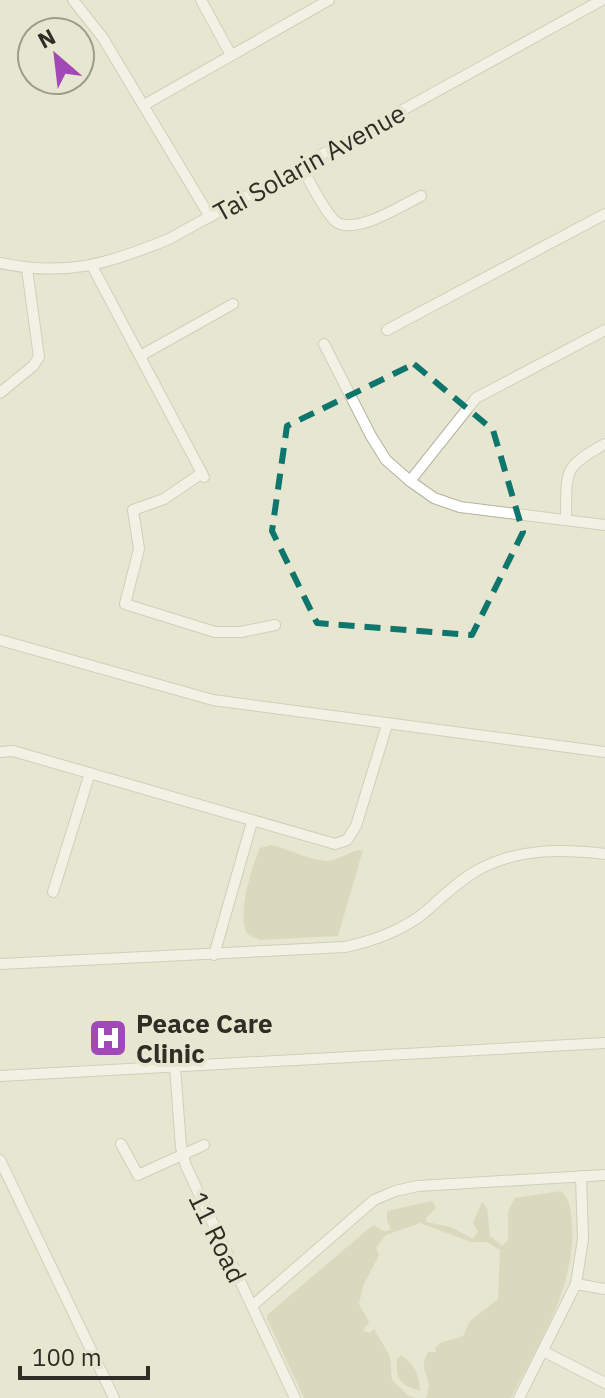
<svg xmlns="http://www.w3.org/2000/svg" width="605" height="1398" viewBox="0 0 605 1398" font-family="'IBM Plex Sans',sans-serif">
	<rect width="100%" height="100%" fill="#e7e6d0"/>
	<!-- green -->
	<g fill="#c9c7a6">
		<path d="M 271,845 C 289,849 309,860 327,861 C 340,861 351,849 363,850 L 338,936 L 260,940 L 247,934 C 237,913 251,870 260,848 Z"/>
		<path d="M 561,1191 C 571,1201 571,1211 572,1225 C 576,1287 538,1344 511,1398 L 426,1398 C 427,1394 429,1390 429,1385 C 427,1371 419,1368 428,1352 L 436,1352 L 435,1348 L 440,1343 L 463,1336 L 470,1321 L 498,1299 L 500,1250 L 487,1242 L 471,1242 L 420,1223 L 386,1235 L 376,1248 L 379,1255 L 363,1286 L 359,1304 L 369,1322 L 363,1331 L 370,1333 L 374,1329 L 390,1356 L 392,1380 L 409,1396 L 417,1398 L 304,1398 L 267,1319 L 267,1315 L 373,1225 L 384,1231 L 391,1230 L 387,1220 L 387,1211 L 432,1201 L 436,1208 L 426,1218 L 426,1222 L 451,1227 L 473,1239 L 478,1232 L 473,1223 L 482,1202 L 487,1208 L 490,1236 L 502,1246 L 508,1240 L 508,1211 L 515,1198 Z"/>
		<path d="M 401,1355 C 415,1365 419,1374 420,1391 C 400,1385 395,1379 397,1359 Z"/>
	</g>
	<g fill="none" stroke-linecap="round" stroke-linejoin="round">
		<!-- minor casing -->
		<g stroke="#b5b39e" stroke-width="12">
			<g id="minor">
				<path d="M 73,0 L 103,38 L 210,217"/>
				<path d="M 201,0 L 231,55"/>
				<path d="M 144,105 L 329,0"/>
				<path d="M 301,166 C 311,183 321,206 334,220 C 352,238 402,205 421,196"/>
				<path d="M 0,263 C 67,277 108,264 169,239 L 602,0"/>
				<path d="M 92,266 L 204,477"/>
				<path d="M 387,330 L 605,214"/>
				<path d="M 324,344 L 371,436 L 386,460 L 410,481 L 434,498 L 460,507 L 605,525"/>
				<path d="M 140,356 L 233,304"/>
				<path d="M 0,393 L 33,366 L 39,357 L 27,269"/>
				<path d="M 202,473 L 164,499 L 133,510 L 139,549 L 125,604 L 215,632 L 241,632 L 275,625"/>
				<path d="M 410,481 L 476,398 L 605,330"/>
				<path d="M 566,519 C 567,472 561,468 605,444"/>
				<path d="M 0,640 L 213,700 L 605,752"/>
				<path d="M 0,752 L 13,751 L 335,844 L 347,840 L 356,826 L 387,725"/>
				<path d="M 53,892 L 90,773"/>
				<path d="M 214,955 L 252,822"/>
				<path d="M 0,964 L 345,947 C 373,941 401,931 424,913 C 441,898 458,881 478,870 C 518,848 561,849 605,854"/>
				<path d="M 175,1067 L 181,1147 L 186,1166 L 295,1398"/>
				<path d="M 0,1076 L 605,1043"/>
				<path d="M 121,1144 L 138,1175 L 204,1145"/>
				<path d="M 0,1160 L 114,1398"/>
				<path d="M 576,1284 L 605,1289"/>
				<path d="M 252,1306 L 374,1200 L 395,1191 L 418,1186 L 605,1175"/>
				<path d="M 543,1351 L 605,1383"/>
				<path d="M 519,1398 L 576,1284 L 583,1239 L 581,1176"/>
			</g>
		</g>
		<!-- minor -->
		<use href="#minor" stroke="#fff" stroke-width="10"/>
	</g>
	<!-- marked area -->
	<path d="M0 0H605V1398H0ZM 414,364 L 493,430 L 523,532 L 472,635 L 317,623 L 272,531 L 287,426 Z" fill="#e7e6d0" fill-opacity=".55" fill-rule="evenodd"/>
	<path fill="none" stroke="#0f766e" stroke-width="6" stroke-dasharray="16 10" stroke-linejoin="round" d="M 414,364 L 493,430 L 523,532 L 472,635 L 317,623 L 272,531 L 287,426 Z"/>
	<!-- icons -->
	<defs>
		<g id="hospital-square" transform="scale(2)"><rect x="-9" y="-9" width="18" height="18" rx="4" fill="#a14ab7" stroke="#e7e6d0"/><path d="M-5-5h3v3.5h4V-5h3V5h-3V1.5h-4V5h-3Z" fill="#fff"/></g>
	</defs>
	<g fill-rule="evenodd">
		<use href="#hospital-square" x="108" y="1038"/>
	</g>
	<g text-anchor="middle" dominant-baseline="central" stroke-width="8" stroke-linejoin="round" paint-order="stroke">
		<!-- street labels -->
		<g font-size="26" fill="#2f2e26" stroke="#e7e6d0">
			<text transform="translate(309 162) rotate(-29)">Tai Solarin Avenue</text>
			<text transform="translate(218 1237) rotate(64)">11 Road</text>
		</g>
		<!-- poi labels -->
		<g font-size="26" font-weight="bold" fill="#2f2e26" stroke="#e7e6d0" text-anchor="start">
			<text x="136" y="1023">Peace Care<tspan x="136" dy="30">Clinic</tspan></text>
		</g>
	</g>
	<!-- north arrow -->
	<g transform="translate(56 56) rotate(332)"><circle r="38" fill="#e7e6d0" stroke="#9d9c8c" stroke-width="2"/>
	<path d="M0-6L14 30L0 20L-14 30Z" fill="#a14ab7"/>
	<text y="-12" font-size="22" font-weight="bold" text-anchor="middle" fill="#2f2e26">N</text>
	</g>
	<!-- scale -->
	<path d="M20 1366v12h128v-12" fill="none" stroke="#2f2e26" stroke-width="4"/>
	<text x="32" y="1366" font-size="24" fill="#2f2e26" stroke="#e7e6d0" stroke-width="6" paint-order="stroke">100 m</text>
</svg>
